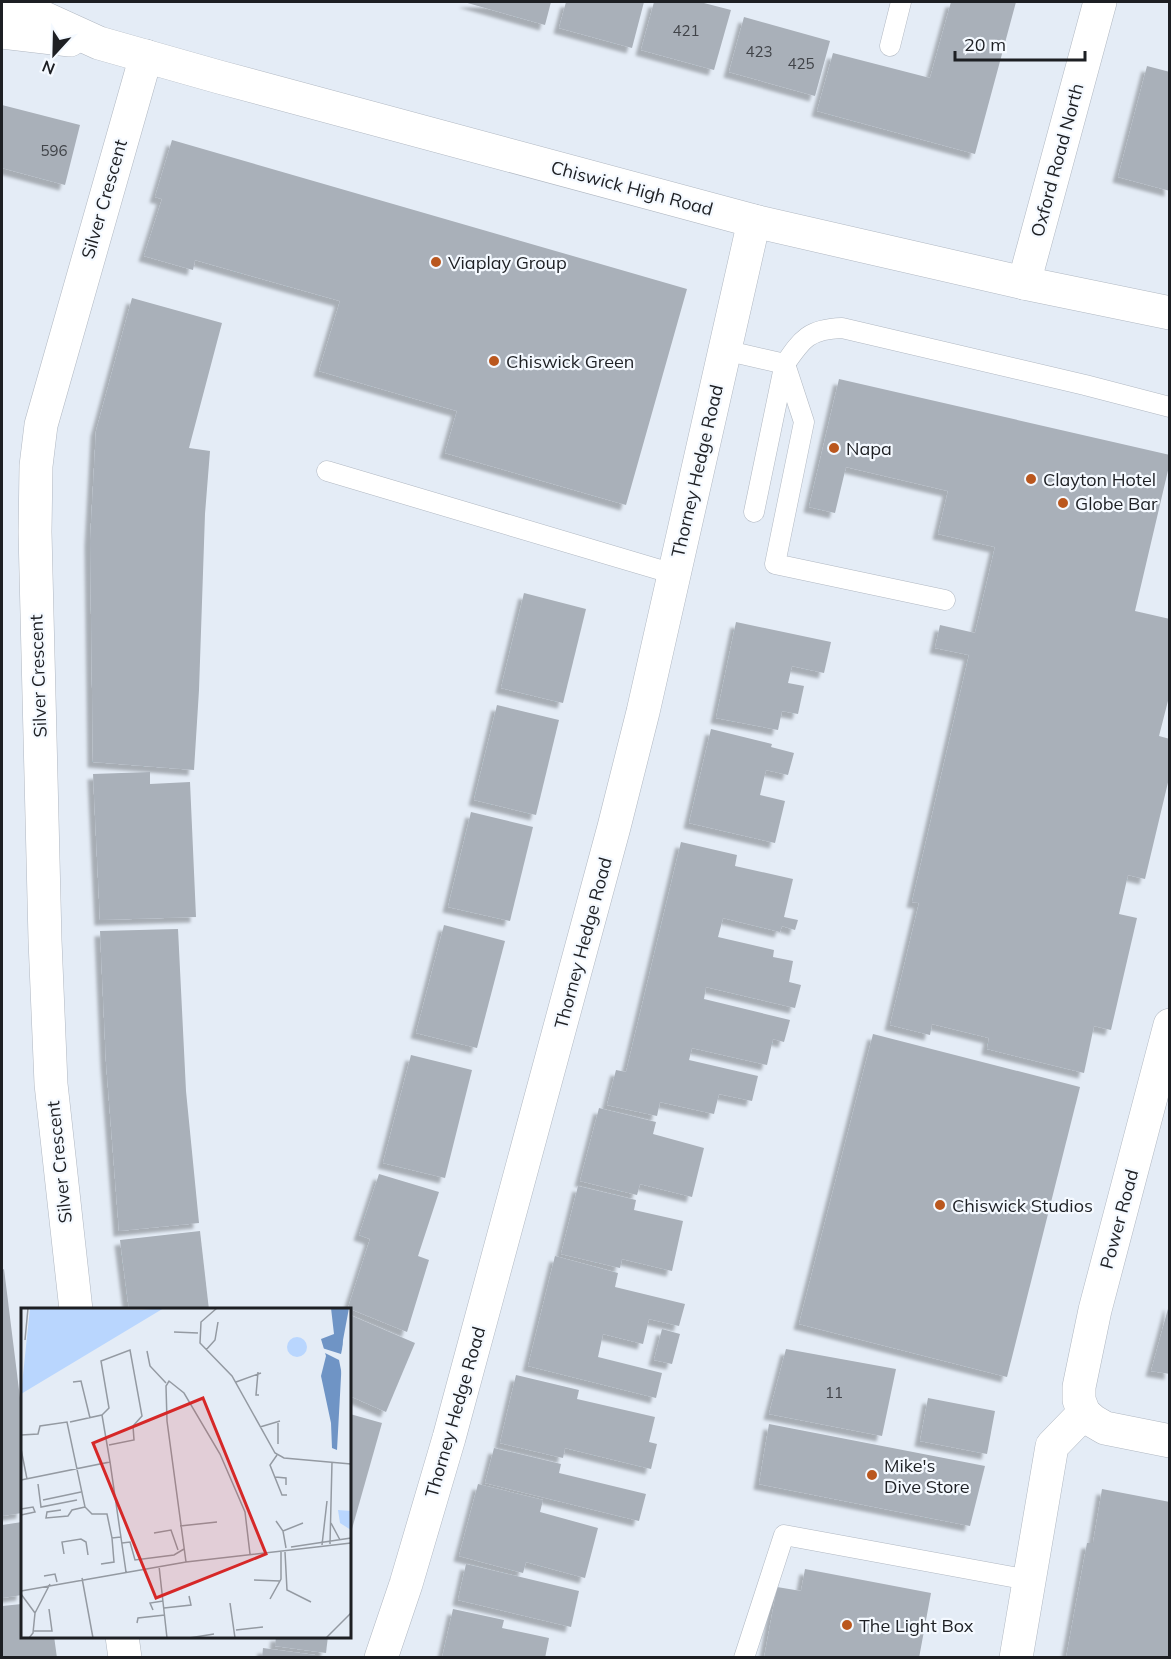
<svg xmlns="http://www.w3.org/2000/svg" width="1171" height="1659" viewBox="0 0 1171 1659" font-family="Mulish,sans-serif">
	<defs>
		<filter id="shadow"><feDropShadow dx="-5.5" dy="5.5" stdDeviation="1.5" flood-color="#0004"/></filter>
	</defs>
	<rect width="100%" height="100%" fill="#e4ecf6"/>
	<!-- building -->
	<g fill="#a9b0b9" filter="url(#shadow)">
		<path d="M 464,2 L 551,2 L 545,25 Z"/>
		<path d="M 566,2 L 644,2 L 632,48 L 559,28 Z"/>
		<path d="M 654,2 L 700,2 L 731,10 L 714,70 L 641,50 Z"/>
		<path d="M 951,2 L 1016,2 L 975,154 L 817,111 L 833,53 L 930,78 Z"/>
		<path d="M 744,17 L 830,41 L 815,96 L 729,72 Z"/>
		<path d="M 1147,66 L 1170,72 L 1170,191 L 1118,177 Z"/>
		<path d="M 2,105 L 80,125 L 65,185 L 2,168 Z"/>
		<path d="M 172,140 L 687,289 L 626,505 L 445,453 L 457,411 L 319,371 L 340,301 L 195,260 L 193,270 L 144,256 L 162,199 L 155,197 Z"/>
		<path d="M 132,298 L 222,323 L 189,448 L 210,451 L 205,514 L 199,690 L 194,770 L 93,762 L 90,541 L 96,431 Z"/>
		<path d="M 839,379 L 1170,455 L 1170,462 L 1135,611 L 1170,619 L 1170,693 L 1159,736 L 1170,739 L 1170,774 L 1145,879 L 1128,875 L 1119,914 L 1137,918 L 1111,1030 L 1094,1026 L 1084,1073 L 987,1049 L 989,1038 L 932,1024 L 930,1035 L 890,1025 L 919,903 L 912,902 L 969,655 L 935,648 L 940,625 L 975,633 L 995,547 L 938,534 L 948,491 L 846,467 L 835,513 L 809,507 Z"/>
		<path d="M 524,593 L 586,609 L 563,703 L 501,688 Z"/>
		<path d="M 736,622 L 831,642 L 824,673 L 792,666 L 788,683 L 804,686 L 798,714 L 782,711 L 778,730 L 716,718 Z"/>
		<path d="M 497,705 L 559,720 L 536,815 L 474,800 Z"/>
		<path d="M 711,729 L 772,744 L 771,747 L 794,753 L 788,775 L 766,770 L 761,791 L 760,795 L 785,801 L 775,843 L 689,823 Z"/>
		<path d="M 150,772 L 150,784 L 190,782 L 196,917 L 100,920 L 93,774 Z"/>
		<path d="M 471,812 L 533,827 L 510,921 L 448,907 Z"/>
		<path d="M 681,842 L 737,855 L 735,866 L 793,879 L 784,917 L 798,920 L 795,930 L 782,926 L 780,932 L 723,918 L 718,937 L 774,950 L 773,957 L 793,961 L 789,982 L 801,985 L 795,1008 L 706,987 L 704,999 L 790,1020 L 784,1042 L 773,1039 L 767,1065 L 692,1048 L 689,1060 L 758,1076 L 752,1101 L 719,1094 L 714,1114 L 660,1102 L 657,1116 L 607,1105 L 616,1070 L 626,1072 Z"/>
		<path d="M 444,925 L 505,941 L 477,1048 L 416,1033 Z"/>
		<path d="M 178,929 L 186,1091 L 199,1223 L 119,1231 L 106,1062 L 100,931 Z"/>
		<path d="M 873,1034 L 1080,1087 L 1007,1377 L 799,1324 Z"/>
		<path d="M 411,1055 L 472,1070 L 445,1178 L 383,1163 Z"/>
		<path d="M 599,1108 L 656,1122 L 653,1134 L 704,1148 L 692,1197 L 640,1184 L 637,1195 L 580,1181 Z"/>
		<path d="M 379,1174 L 439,1192 L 418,1256 L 429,1260 L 407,1332 L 348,1308 L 370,1239 L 359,1235 Z"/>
		<path d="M 578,1186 L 636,1200 L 634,1210 L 683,1221 L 672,1271 L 622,1259 L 620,1268 L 561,1254 Z"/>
		<path d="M 200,1231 L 209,1310 L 129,1310 L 120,1240 Z"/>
		<path d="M 555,1256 L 618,1273 L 615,1287 L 685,1304 L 679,1326 L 649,1319 L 643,1344 L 603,1334 L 598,1357 L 662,1373 L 656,1398 L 528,1366 Z"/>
		<path d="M 4,1269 L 22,1414 L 22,1513 L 2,1516 L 2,1270 Z"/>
		<path d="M 1169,1305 L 1170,1305 L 1170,1374 L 1151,1371 Z"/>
		<path d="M 350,1315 L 415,1343 L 386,1412 L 350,1396 Z"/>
		<path d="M 662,1329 L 680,1334 L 672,1364 L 654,1360 Z"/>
		<path d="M 786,1349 L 896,1369 L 882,1436 L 769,1414 Z"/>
		<path d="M 516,1375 L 579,1390 L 577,1399 L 655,1417 L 649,1442 L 657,1444 L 651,1469 L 565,1448 L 563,1458 L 500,1443 Z"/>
		<path d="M 928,1398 L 995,1411 L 987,1454 L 920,1441 Z"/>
		<path d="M 350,1414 L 382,1423 L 350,1536 Z"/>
		<path d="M 769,1424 L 985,1466 L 970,1526 L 759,1484 Z"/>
		<path d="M 494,1448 L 561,1464 L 559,1473 L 646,1494 L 639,1521 L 485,1483 Z"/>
		<path d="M 478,1484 L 543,1500 L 540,1512 L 598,1528 L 585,1578 L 526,1562 L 523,1573 L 459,1556 Z"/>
		<path d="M 1102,1489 L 1170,1502 L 1170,1658 L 1066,1658 L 1087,1543 L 1093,1543 Z"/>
		<path d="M 22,1522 L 22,1595 L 2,1598 L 2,1525 Z"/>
		<path d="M 466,1564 L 579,1591 L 571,1627 L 458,1600 Z"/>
		<path d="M 805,1569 L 931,1593 L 919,1658 L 764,1658 L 777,1587 L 801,1591 Z"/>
		<path d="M 22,1604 L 22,1636 L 54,1636 L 57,1658 L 2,1658 L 2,1606 Z"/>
		<path d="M 453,1609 L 504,1620 L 502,1628 L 549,1638 L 545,1658 L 442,1658 Z"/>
		<path d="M 276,1636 L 328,1636 L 326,1653 L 275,1646 Z"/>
		<path d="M 263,1648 L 315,1655 L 315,1658 L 262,1658 Z"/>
	</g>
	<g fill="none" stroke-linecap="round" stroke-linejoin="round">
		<!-- lane casing -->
		<g stroke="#b0b7c1" stroke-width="21">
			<g id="lane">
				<path d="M 890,46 L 901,2"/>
				<path d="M 724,350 L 785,364 C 802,339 809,329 842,328 L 1085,385 L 1170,407"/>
				<path d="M 785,364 L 804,422 L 775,564 L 945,600"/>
				<path d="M 327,471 L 674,574"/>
				<path d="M 754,512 L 784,367"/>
				<path d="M 744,1658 L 784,1535 L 1029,1580"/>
			</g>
		</g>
		<!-- street casing -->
		<g stroke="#b0b7c1" stroke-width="34">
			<g id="street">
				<path d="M 1024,283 L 1100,2"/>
				<path d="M 1170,1025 L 1095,1310 L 1079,1387 L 1079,1400 L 1084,1413 L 1093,1421 L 1105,1428 L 1170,1441"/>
				<path d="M 76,1310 L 51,1084 L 45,940 L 35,532 L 36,466 L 41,425 L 146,56"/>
				<path d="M 122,1636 L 125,1658"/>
				<path d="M 381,1658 L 406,1584 L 449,1438 L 614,827 L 643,712 L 754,221"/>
				<path d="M 1016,1658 L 1052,1446 L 1084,1413"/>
			</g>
		</g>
		<!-- primary casing -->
		<g stroke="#b0b7c1" stroke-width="34">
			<g id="primary">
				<path d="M 9,2 L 99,43 L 219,77 L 754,221 L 1024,283 L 1170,313"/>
				<path d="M 2,32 L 70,40"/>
			</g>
		</g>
		<!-- lane -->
		<use href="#lane" stroke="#fff" stroke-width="20"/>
		<!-- street -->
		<use href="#street" stroke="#fff" stroke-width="33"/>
		<!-- primary -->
		<use href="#primary" stroke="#fff" stroke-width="33"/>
	</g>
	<!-- markers -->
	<g fill="#ba571e" stroke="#f4f9ff" stroke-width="2">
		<circle cx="436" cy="262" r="6"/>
		<circle cx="494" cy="361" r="6"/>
		<circle cx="834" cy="448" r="6"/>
		<circle cx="1031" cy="479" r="6"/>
		<circle cx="1063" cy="503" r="6"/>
		<circle cx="940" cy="1205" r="6"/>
		<circle cx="872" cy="1475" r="6"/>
		<circle cx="847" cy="1625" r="6"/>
	</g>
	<g text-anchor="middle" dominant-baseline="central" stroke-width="4.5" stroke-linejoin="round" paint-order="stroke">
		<!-- number labels -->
		<g font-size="15" fill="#404348">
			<text x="686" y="30">421</text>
			<text x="759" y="51">423</text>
			<text x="801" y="63">425</text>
			<text x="54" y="150">596</text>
			<text x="834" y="1392">11</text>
		</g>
		<!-- street labels -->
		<g font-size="18" fill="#1d1f23" stroke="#f4f9ff">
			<text transform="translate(1057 160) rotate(-75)">Oxford Road North</text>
			<text transform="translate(632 188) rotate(15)">Chiswick High Road</text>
			<text transform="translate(104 199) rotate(-74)">Silver Crescent</text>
			<text transform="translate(697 471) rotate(-77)">Thorney Hedge Road</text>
			<text transform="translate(38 676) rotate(-92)">Silver Crescent</text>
			<text transform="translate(583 943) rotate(-75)">Thorney Hedge Road</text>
			<text transform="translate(59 1162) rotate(-96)">Silver Crescent</text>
			<text transform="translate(1119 1219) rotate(-75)">Power Road</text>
			<text transform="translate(455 1412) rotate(-74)">Thorney Hedge Road</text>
		</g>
		<!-- poi labels -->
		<g font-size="18" fill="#1d1f23" stroke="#f4f9ff" text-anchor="start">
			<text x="448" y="262">Viaplay Group</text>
			<text x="506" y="361">Chiswick Green</text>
			<text x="846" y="448">Napa</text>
			<text x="1043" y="479">Clayton Hotel</text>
			<text x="1075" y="503">Globe Bar</text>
			<text x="952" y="1205">Chiswick Studios</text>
			<text x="884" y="1465">Mike's<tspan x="884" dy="21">Dive Store</tspan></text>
			<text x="859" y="1625">The Light Box</text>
		</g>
	</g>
	<!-- overview -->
	<g transform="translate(21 1308)">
		<rect width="330" height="330" fill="#e4ecf6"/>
		<path d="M 9,0 L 121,2 L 143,0 L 0,86 ZM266 39a10 10 0 1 1 20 0a10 10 0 1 1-20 0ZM 317,202 L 330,203 L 330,222 L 319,215 Z" fill="#b9d6fe"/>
		<path d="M 310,0 L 328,0 L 322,32 L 316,142 L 311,140 L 310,115 L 300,68 L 305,48 L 300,31 L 313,26 Z" fill="#6f94c5"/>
		<path d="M 323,32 L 326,36 L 322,72 L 318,52 L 302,44 L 301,40 L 320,46 Z" fill="#e4ecf6"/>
		<path fill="none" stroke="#949aa2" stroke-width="1.5" d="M 196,0 L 180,14 L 179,35 L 211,68 L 254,145 L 263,150 L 330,156M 153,24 L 177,25M 4,32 L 7,0M 185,42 L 194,32 L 197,14M 126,43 L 129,58 L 145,75M 237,64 L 235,87 L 238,87M 52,74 L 60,73 L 69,110M 215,74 L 240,65M 81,107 L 88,100 L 80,53 L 109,42 L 121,108 L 112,118 L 113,132 L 88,137M 257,113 L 257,136M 49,114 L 81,107 L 89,154M 239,119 L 259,113M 0,127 L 17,126 L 19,118 L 46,114 L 64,199 L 71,206 L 86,206 L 91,230 L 100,229M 0,141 L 6,171M 256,147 L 249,157 L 261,187 L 266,187M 254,169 L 265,170 L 265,177M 0,172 L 89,154 L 105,264M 17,176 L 20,199 L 56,192M 22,192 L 60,184M 0,201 L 12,199 L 14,204 L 0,207M 40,202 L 26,204 L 25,210 L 47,208 L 51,202 L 64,199M 255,213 L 262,223 L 265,240M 310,215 L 319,232M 159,218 L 196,214M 262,223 L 282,215M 133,225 L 150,222 L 157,242M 101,235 L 109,234 L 114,252 L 153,247 L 163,241M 309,236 L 311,154M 301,237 L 306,193M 270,239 L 330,230M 264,244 L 266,282 L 290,294M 43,246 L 41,234 L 60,231 L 65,234 L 67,247M 165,254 L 146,113 L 145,78 L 148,73 L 163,85 L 199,146 L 224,204 L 229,246M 80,256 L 93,254 L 91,230M 138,258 L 146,330M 23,268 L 34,266 L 36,274M 61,270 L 72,330M 233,272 L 259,273M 0,283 L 165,254 L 330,235M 0,286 L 14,305 L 12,325 L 8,330M 249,291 L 260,271 L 260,244M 209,295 L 214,330M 143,300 L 170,297 L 168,288M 132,302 L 129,295 L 142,293M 14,305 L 29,276M 116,315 L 117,310 L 144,307M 215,322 L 242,319M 13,323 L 31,323 L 28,301M 168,330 L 193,326M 305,330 L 330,305"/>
		<path fill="#d62828" fill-opacity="0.15" stroke="#d62828" stroke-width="3" d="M 182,90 L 245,246 L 135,290 L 72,135 Z"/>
		<rect width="330" height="330" fill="none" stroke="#1d1f23" stroke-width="3"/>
	</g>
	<!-- border -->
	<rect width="1171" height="1659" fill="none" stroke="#1d1f23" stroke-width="6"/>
	<!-- north arrow -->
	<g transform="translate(54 54) rotate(202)" stroke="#f4f9ff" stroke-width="4.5" paint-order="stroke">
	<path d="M0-4.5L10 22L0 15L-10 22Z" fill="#1d1f23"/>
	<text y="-9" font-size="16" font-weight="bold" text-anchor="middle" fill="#1d1f23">N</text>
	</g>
	<!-- scale -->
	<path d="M955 51v9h130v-9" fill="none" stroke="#1d1f23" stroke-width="3"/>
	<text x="964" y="51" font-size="18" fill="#1d1f23" stroke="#f4f9ff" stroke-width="4.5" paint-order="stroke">20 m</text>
</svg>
